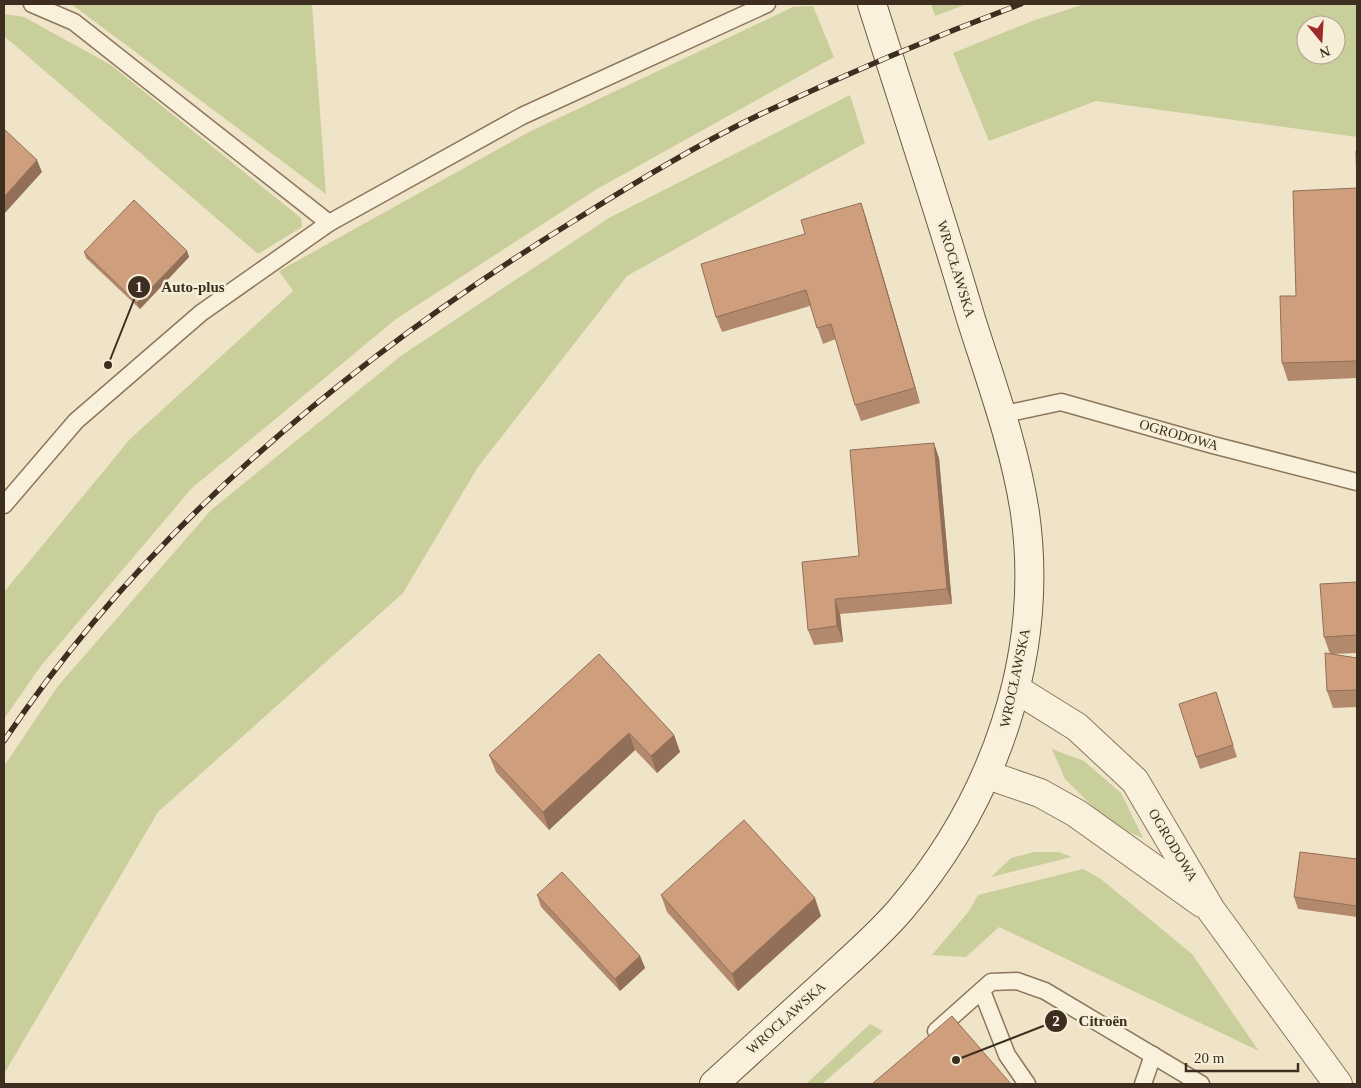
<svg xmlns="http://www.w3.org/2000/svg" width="1361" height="1088" viewBox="0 0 1361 1088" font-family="'Times New Roman',serif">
	<rect width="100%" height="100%" fill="#f0e4c8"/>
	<!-- green -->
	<g fill="#c9cf9b" fill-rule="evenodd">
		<path d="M 70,4 L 312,4 L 326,194 L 71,4 Z"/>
		<path d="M 931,4 L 967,4 L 935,16 Z"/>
		<path d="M 1085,4 L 1357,4 L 1357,137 L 1096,101 L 989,141 L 953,53 L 1035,20 ZM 1306,25 L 1336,25 L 1336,55 L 1306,55 Z"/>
		<path d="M 813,6 L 834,57 L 597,189 L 396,319 L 192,488 L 40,667 L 4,719 L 4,592 L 130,439 L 293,291 L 279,271 L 529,132 L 793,7 Z"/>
		<path d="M 4,14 L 24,17 L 111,65 L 301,218 L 302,227 L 258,254 L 4,36 Z"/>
		<path d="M 850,95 L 865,143 L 627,276 L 478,467 L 403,593 L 158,812 L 4,1074 L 4,766 L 58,686 L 211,510 L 402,355 L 609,218 Z"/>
		<path d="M 1052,749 L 1084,761 L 1121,793 L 1143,838 L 1122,829 L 1099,813 L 1065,779 Z"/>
		<path d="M 1034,852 L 1059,852 L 1072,857 L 991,877 L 1011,858 Z"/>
		<path d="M 1083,869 L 1101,879 L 1192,954 L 1259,1051 L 999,927 L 966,957 L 932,955 L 969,911 L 978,895 Z"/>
		<path d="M 870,1024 L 883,1031 L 822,1084 L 806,1084 Z"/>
	</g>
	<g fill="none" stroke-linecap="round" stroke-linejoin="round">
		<!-- service casing -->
		<g stroke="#8d765c" stroke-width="19">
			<g id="service">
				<path d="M 32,4 L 74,22 L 329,223"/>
				<path d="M 1000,415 L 1061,402 L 1213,445 L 1357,482"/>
				<path d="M 4,505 L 76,421 L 201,313 L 329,223 L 522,116 L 767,4"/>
				<path d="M 982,991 L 1007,1055 L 1027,1084"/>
				<path d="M 936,1031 L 991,982 L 1017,981 L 1045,991 L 1201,1084"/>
				<path d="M 1143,1084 L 1153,1055"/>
			</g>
		</g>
		<!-- minor casing -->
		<g stroke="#8d765c" stroke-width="30">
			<g id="minor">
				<path d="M 1016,689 L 1077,727 L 1135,781 L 1211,910 L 1338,1084"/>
				<path d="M 988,775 L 1040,793 L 1076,813 L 1202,903"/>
			</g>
		</g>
		<!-- secondary casing -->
		<g stroke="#6f573f" stroke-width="30">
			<path id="secondary" d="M 714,1084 C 751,1050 789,1016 827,981 C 852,958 879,935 901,909 C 994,800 1045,656 1025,513 C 1015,447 991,382 971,319 C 940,213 905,109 872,4"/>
		</g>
		<!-- service -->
		<use href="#service" stroke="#faf1dc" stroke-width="16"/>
		<!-- minor -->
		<use href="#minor" stroke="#faf1dc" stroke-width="28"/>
		<!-- secondary -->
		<use href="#secondary" stroke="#faf1dc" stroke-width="28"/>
		<!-- rail casing -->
		<g stroke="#3d2e20" stroke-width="5.5">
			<path id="rail" d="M 4,741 C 148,526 354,357 572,222 C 633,184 696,145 761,114 C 846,74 933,37 1021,4"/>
		</g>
		<!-- rail -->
		<use href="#rail" stroke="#f7eed8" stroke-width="4" stroke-dasharray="11" stroke-linecap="butt"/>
	</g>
	<!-- wall -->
	<g fill="#b2896c">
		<path d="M 1357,151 L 1357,378 L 1288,381 L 1282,363 L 1296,296 L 1357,188 Z"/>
		<path d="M 861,203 L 866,218 L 920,403 L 861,421 L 855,405 L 836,339 L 823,344 L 810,306 L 722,332 L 716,317 L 805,234 Z"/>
		<path d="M 187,251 L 189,257 L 140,309 L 86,258 L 84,252 Z"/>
		<path d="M 939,458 L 952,604 L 840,614 L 843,642 L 814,645 L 808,630 L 859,556 Z"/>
		<path d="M 1357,582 L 1357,653 L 1333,654 L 1357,658 L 1357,707 L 1333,708 L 1327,691 L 1330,654 L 1324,637 Z"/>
		<path d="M 599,654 L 674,735 L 680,752 L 657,773 L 635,750 L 549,830 L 496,772 L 489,755 Z"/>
		<path d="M 1216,692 L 1237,757 L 1200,769 L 1196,757 Z"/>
		<path d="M 1357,859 L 1357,917 L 1298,909 L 1294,897 Z"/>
		<path d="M 537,895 L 640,956 L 645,968 L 620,991 L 541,907 Z"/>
		<path d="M 661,895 L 821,916 L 738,991 L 667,912 Z"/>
	</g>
	<!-- shaded-wall -->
	<g fill="#916f58">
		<path d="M 37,160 L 42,172 L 4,214 L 4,197 Z"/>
		<path d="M 861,203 L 866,218 L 920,403 L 915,388 Z"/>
		<path d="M 187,251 L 189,257 L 140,309 L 137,303 Z"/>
		<path d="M 934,443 L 939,458 L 952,604 L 947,589 Z"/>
		<path d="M 835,599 L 840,614 L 843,642 L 837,626 Z"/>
		<path d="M 629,733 L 635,750 L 549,830 L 543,812 Z"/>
		<path d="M 674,735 L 680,752 L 657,773 L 651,756 Z"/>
		<path d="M 815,898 L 821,916 L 738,991 L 732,974 Z"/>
		<path d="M 640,956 L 645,968 L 620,991 L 615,979 Z"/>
	</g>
	<!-- building -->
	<g fill="#cf9f7d" stroke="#916f58">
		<path d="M 4,129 L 37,160 L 4,197 Z"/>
		<path d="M 1356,151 L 1357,151 L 1357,361 L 1282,363 L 1280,296 L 1296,296 L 1293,191 L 1357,188 Z"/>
		<path d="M 134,200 L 187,251 L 137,303 L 84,252 Z"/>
		<path d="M 861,203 L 915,388 L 855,405 L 831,324 L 817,328 L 806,290 L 716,317 L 701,264 L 805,234 L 801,220 Z"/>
		<path d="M 934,443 L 947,589 L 835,599 L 837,626 L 808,630 L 802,562 L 859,556 L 850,450 Z"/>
		<path d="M 1357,582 L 1357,635 L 1324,637 L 1320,584 Z"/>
		<path d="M 1325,653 L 1357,658 L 1357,690 L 1327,691 Z"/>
		<path d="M 599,654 L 674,735 L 651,756 L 629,733 L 543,812 L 489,755 Z"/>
		<path d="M 1216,692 L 1233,745 L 1196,757 L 1179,704 Z"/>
		<path d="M 744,820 L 815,898 L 732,974 L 661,895 Z"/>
		<path d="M 1300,852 L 1357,859 L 1357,906 L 1294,897 Z"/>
		<path d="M 562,872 L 640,956 L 615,979 L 537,895 Z"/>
		<path d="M 952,1016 L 1011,1084 L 872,1084 Z"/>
	</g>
	<g text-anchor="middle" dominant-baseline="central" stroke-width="5" stroke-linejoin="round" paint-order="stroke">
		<!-- street labels -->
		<g font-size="14" fill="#3d2e20" stroke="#f7eed8">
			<text transform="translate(956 269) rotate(73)">WROCŁAWSKA</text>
			<text transform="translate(1179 435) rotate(16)">OGRODOWA</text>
			<text transform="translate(1015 678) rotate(-78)">WROCŁAWSKA</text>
			<text transform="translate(1173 845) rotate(59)">OGRODOWA</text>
			<text transform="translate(786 1018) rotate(-42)">WROCŁAWSKA</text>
		</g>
	</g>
	<!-- callouts -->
	<path fill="none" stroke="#3d2e20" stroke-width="2" d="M108 365L139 287M956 1060L1056 1021"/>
	<g fill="#3d2e20" stroke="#f7eed8" stroke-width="2">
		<circle cx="108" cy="365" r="5"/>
		<circle cx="956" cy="1060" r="5"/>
		<circle cx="139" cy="287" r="12"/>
		<circle cx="1056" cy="1021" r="12"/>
	</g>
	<g font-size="15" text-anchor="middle" font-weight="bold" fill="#fff">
		<text x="139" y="292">1</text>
		<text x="1056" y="1026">2</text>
	</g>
	<g font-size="15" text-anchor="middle" font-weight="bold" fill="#3d2e20" stroke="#f7eed8" stroke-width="5" stroke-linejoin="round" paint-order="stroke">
		<text x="193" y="292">Auto-plus</text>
		<text x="1103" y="1026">Citroën</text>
	</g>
	<!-- border -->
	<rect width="1361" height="1088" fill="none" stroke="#3d2e20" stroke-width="10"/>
	<!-- north arrow -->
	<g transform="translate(1321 40) rotate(162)"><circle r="24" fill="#f7eed8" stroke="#ada18e"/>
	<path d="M0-4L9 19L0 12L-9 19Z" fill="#9e2a2b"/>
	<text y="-8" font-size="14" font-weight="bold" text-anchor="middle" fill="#3d2e20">N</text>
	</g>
	<!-- scale -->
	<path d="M1186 1063v8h112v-8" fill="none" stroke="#3d2e20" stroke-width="2.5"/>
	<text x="1194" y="1063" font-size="15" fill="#3d2e20" stroke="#f7eed8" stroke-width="4" paint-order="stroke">20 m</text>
</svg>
